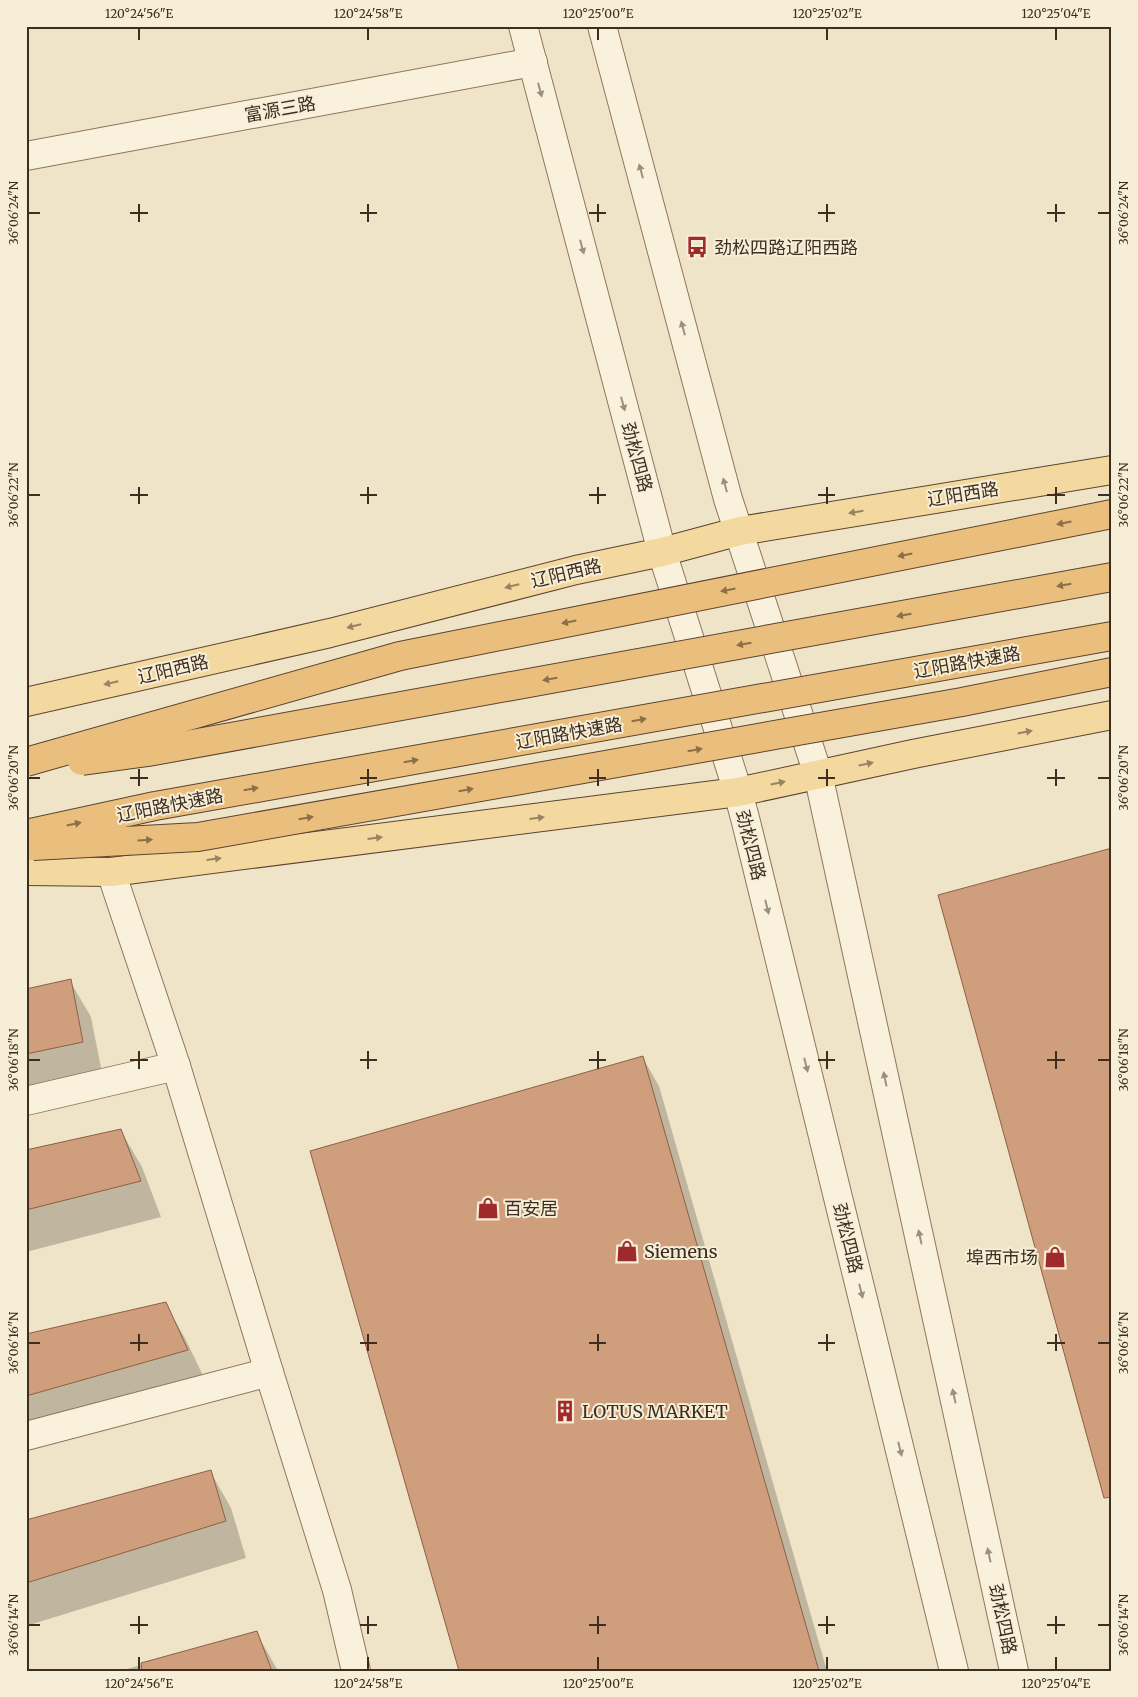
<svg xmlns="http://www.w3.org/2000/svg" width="1138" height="1697" viewBox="0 0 1138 1697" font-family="Merriweather,'Noto Sans SC',serif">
	<rect width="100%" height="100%" fill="#f0e4c8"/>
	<!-- shadow -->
	<g fill="#0003">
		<path d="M 70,981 L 91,1017 L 103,1078 L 26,1095 L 26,990 Z"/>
		<path d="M 643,1058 L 659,1086 L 827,1671 L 460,1671 Z"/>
		<path d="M 121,1131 L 142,1167 L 161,1217 L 26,1252 L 26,1152 Z"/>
		<path d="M 165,1303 L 186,1340 L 208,1386 L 26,1438 L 26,1336 Z"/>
		<path d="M 210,1471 L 231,1508 L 246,1558 L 26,1626 L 26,1521 Z"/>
		<path d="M 256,1632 L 278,1671 L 120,1671 Z"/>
	</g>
	<!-- building -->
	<g fill="#cf9f7d" stroke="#8d5f41">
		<path d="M 1112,848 L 1112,1497 L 1104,1498 L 938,895 Z"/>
		<path d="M 71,979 L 83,1042 L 26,1054 L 26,989 Z"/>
		<path d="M 643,1056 L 819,1671 L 459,1671 L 310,1151 Z"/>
		<path d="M 121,1129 L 141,1181 L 26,1210 L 26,1150 Z"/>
		<path d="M 166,1302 L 188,1350 L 26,1396 L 26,1334 Z"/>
		<path d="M 211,1470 L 226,1521 L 26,1583 L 26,1520 Z"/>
		<path d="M 257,1631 L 272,1671 L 142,1671 L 141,1663 Z"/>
	</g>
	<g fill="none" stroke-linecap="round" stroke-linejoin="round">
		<!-- minor casing -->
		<g stroke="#8d765c" stroke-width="30">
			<g id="minor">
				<path d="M 26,156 L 533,62"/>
				<path d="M 111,872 L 176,1066 L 269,1372 L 337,1590 L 356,1671"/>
				<path d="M 26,1101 L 176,1066"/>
				<path d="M 26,1436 L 269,1372"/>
			</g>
		</g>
		<!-- tertiary casing -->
		<g stroke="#8d765c" stroke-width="30">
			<g id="tertiary">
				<path d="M 523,26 L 662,552 L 738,792 L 746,822 L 954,1671"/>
				<path d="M 602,26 L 728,499 L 818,774 L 1014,1671"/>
			</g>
		</g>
		<!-- primary casing -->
		<g stroke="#5b4430" stroke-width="30">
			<g id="primary">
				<path d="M 26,702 L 330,633 L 576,570 L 662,552 L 740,531 L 1112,470"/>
				<path d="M 26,871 L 111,872 L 738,792 L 913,754 L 1112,715"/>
			</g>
		</g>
		<!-- minor -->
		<use href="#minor" stroke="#faf1dc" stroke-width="28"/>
		<!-- tertiary -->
		<use href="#tertiary" stroke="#faf1dc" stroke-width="28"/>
		<!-- primary -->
		<use href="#primary" stroke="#f3d9a0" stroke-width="28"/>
		<!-- trunk-bridge casing -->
		<g stroke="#5b4430" stroke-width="30" stroke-linecap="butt">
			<g id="trunk-bridge">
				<path d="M 82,761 L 148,752 L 1112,577"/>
				<path d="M 26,762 L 400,656 L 1112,514"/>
				<path d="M 26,834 L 155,806 L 1112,636"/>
				<path d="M 33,846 L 198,837 L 962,702 L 1112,672"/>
			</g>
		</g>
		<!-- trunk-bridge -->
		<use href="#trunk-bridge" stroke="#eabe7c" stroke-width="28"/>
	</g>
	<!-- one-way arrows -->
	<defs><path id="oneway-solid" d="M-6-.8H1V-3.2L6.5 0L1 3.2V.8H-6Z" transform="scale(1.25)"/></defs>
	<g fill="#9c907e">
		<use href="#oneway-solid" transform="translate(540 90) rotate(75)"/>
		<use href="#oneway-solid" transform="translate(641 171) rotate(-105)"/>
		<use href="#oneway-solid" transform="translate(582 247) rotate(75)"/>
		<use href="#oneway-solid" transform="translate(683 328) rotate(-105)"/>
		<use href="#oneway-solid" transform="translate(623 404) rotate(75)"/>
		<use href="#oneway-solid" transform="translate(725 485) rotate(-105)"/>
		<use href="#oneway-solid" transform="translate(767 907) rotate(76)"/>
		<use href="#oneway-solid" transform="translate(806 1065) rotate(76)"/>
		<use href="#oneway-solid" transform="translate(885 1079) rotate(-102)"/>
		<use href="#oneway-solid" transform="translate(920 1237) rotate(-102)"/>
		<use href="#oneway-solid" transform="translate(861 1291) rotate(76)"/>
		<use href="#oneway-solid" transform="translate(954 1396) rotate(-102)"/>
		<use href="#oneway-solid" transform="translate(900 1449) rotate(76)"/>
		<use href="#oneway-solid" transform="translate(989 1555) rotate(-102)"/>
	</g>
	<g fill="#988460">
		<use href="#oneway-solid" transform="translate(856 512) rotate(171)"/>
		<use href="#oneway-solid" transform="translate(512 586) rotate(166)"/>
		<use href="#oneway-solid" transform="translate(354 626) rotate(166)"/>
		<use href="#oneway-solid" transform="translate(111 683) rotate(167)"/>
		<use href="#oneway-solid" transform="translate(1025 732) rotate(-11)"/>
		<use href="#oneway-solid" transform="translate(866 764) rotate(-12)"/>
		<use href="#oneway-solid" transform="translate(778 783) rotate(-12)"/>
		<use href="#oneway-solid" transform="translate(537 818) rotate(-7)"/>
		<use href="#oneway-solid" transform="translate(375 838) rotate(-7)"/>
		<use href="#oneway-solid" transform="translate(214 859) rotate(-7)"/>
	</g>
	<g fill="#8b6f49">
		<use href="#oneway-solid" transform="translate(1064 523) rotate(169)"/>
		<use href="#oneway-solid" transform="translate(905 555) rotate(169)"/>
		<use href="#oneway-solid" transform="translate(1064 585) rotate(170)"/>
		<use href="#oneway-solid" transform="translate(728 590) rotate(169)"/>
		<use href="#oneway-solid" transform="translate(904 615) rotate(170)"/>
		<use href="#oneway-solid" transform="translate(569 622) rotate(169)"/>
		<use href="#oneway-solid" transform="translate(744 644) rotate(170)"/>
		<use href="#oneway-solid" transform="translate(550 679) rotate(170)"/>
		<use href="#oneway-solid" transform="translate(639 720) rotate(-10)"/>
		<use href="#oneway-solid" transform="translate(695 750) rotate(-10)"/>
		<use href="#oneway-solid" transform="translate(411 761) rotate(-10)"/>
		<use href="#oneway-solid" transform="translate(251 789) rotate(-10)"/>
		<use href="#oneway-solid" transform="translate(466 790) rotate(-10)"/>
		<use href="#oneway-solid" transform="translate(306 818) rotate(-10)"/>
		<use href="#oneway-solid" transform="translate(74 824) rotate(-12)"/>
		<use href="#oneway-solid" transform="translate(145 840) rotate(-3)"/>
	</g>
	<!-- ticks -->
	<path fill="none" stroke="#3d2e20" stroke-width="2" d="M 139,28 L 139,40M 368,28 L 368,40M 598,28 L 598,40M 827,28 L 827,40M 1056,28 L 1056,40M 139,204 L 139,222M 368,204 L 368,222M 598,204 L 598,222M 827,204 L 827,222M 1056,204 L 1056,222M 28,213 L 40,213M 130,213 L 148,213M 360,213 L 377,213M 589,213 L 606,213M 818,213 L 835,213M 1047,213 L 1065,213M 1098,213 L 1110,213M 139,487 L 139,504M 368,487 L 368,504M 598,487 L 598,504M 827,487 L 827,504M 1056,487 L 1056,504M 28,495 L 40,495M 130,495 L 148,495M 360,495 L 377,495M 589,495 L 606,495M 818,495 L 835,495M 1047,495 L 1065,495M 1098,495 L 1110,495M 139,769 L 139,786M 368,769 L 368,786M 598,769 L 598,786M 827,769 L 827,786M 1056,769 L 1056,786M 28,778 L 40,778M 130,778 L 148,778M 360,778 L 377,778M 589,778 L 606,778M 818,778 L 835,778M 1047,778 L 1065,778M 1098,778 L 1110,778M 139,1051 L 139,1069M 368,1051 L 368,1069M 598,1051 L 598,1069M 827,1051 L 827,1069M 1056,1051 L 1056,1069M 28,1060 L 40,1060M 130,1060 L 148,1060M 360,1060 L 377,1060M 589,1060 L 606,1060M 818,1060 L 835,1060M 1047,1060 L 1065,1060M 1098,1060 L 1110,1060M 139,1334 L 139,1351M 368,1334 L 368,1351M 598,1334 L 598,1351M 827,1334 L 827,1351M 1056,1334 L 1056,1351M 28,1343 L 40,1343M 130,1343 L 148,1343M 360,1343 L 377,1343M 589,1343 L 606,1343M 818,1343 L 835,1343M 1047,1343 L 1065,1343M 1098,1343 L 1110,1343M 139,1616 L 139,1634M 368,1616 L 368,1634M 598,1616 L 598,1634M 827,1616 L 827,1634M 1056,1616 L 1056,1634M 28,1625 L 40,1625M 130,1625 L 148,1625M 360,1625 L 377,1625M 589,1625 L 606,1625M 818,1625 L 835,1625M 1047,1625 L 1065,1625M 1098,1625 L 1110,1625M 139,1657 L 139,1670M 368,1657 L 368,1670M 598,1657 L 598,1670M 827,1657 L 827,1670M 1056,1657 L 1056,1670"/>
	<!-- icons -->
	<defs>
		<g id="bus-bare" transform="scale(1.725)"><path d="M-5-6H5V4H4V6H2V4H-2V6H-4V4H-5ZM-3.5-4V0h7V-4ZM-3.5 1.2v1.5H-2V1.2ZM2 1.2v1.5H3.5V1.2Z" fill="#9e2a2b" stroke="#f7eed8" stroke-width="2.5" paint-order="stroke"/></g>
		<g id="shop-bare" transform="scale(1.725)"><path d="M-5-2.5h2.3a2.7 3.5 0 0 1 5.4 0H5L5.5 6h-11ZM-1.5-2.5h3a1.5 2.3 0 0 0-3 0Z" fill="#9e2a2b" stroke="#f7eed8" stroke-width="2.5" paint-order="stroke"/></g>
		<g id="building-bare" transform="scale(1.725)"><path d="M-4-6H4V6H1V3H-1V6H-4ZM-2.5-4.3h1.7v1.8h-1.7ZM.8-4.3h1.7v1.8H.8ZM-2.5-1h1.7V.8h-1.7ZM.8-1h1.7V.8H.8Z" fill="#9e2a2b" stroke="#f7eed8" stroke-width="2.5" paint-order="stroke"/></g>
	</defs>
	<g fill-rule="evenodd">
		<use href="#bus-bare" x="697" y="247"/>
		<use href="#shop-bare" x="488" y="1208"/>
		<use href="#shop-bare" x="627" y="1251"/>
		<use href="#shop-bare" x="1055" y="1257"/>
		<use href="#building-bare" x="565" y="1411"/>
	</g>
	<g text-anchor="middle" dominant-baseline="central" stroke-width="4" stroke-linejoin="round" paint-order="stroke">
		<!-- street labels -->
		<g font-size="18" fill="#3d2e20" stroke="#f7eed8">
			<text transform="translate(280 109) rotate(-10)">富源三路</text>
			<text transform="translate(637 457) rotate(75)">劲松四路</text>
			<text transform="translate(963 494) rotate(-9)">辽阳西路</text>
			<text transform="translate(566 573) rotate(-13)">辽阳西路</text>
			<text transform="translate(967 662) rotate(-10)">辽阳路快速路</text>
			<text transform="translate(173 669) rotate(-13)">辽阳西路</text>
			<text transform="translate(569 733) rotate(-10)">辽阳路快速路</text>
			<text transform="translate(170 805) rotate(-11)">辽阳路快速路</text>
			<text transform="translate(751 845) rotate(76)">劲松四路</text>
			<text transform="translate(848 1238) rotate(76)">劲松四路</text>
			<text transform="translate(1003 1619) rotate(78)">劲松四路</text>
		</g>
		<!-- poi labels -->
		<g font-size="18" fill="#3d2e20" stroke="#f7eed8" text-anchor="start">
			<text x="714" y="247">劲松四路辽阳西路</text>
			<text x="504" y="1208">百安居</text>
			<text x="644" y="1251">Siemens</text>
			<text x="1038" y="1257" text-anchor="end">埠西市场</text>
			<text x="582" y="1411">LOTUS MARKET</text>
		</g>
	</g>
	<!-- border -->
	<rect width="1138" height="1697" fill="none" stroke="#f7eed8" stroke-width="55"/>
	<rect x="28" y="28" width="1082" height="1642" fill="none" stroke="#3d2e20" stroke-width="2"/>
	<g font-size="12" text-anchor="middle" fill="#3d2e20">
		<text x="139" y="18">120°24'56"E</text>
		<text x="368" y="18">120°24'58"E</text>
		<text x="598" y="18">120°25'00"E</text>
		<text x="827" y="18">120°25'02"E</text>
		<text x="1056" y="18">120°25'04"E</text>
		<text transform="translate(14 213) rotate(-90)" y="4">36°06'24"N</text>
		<text transform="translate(1124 213) rotate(-90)" y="4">36°06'24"N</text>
		<text transform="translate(14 495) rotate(-90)" y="4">36°06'22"N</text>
		<text transform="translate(1124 495) rotate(-90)" y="4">36°06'22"N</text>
		<text transform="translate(14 778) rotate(-90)" y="4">36°06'20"N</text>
		<text transform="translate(1124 778) rotate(-90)" y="4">36°06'20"N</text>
		<text transform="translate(14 1060) rotate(-90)" y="4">36°06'18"N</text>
		<text transform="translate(1124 1060) rotate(-90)" y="4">36°06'18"N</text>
		<text transform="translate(14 1343) rotate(-90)" y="4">36°06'16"N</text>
		<text transform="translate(1124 1343) rotate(-90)" y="4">36°06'16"N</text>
		<text transform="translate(14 1625) rotate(-90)" y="4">36°06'14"N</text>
		<text transform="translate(1124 1625) rotate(-90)" y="4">36°06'14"N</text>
		<text x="139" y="1688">120°24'56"E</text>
		<text x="368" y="1688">120°24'58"E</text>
		<text x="598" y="1688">120°25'00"E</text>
		<text x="827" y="1688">120°25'02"E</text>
		<text x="1056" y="1688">120°25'04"E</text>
	</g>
</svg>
